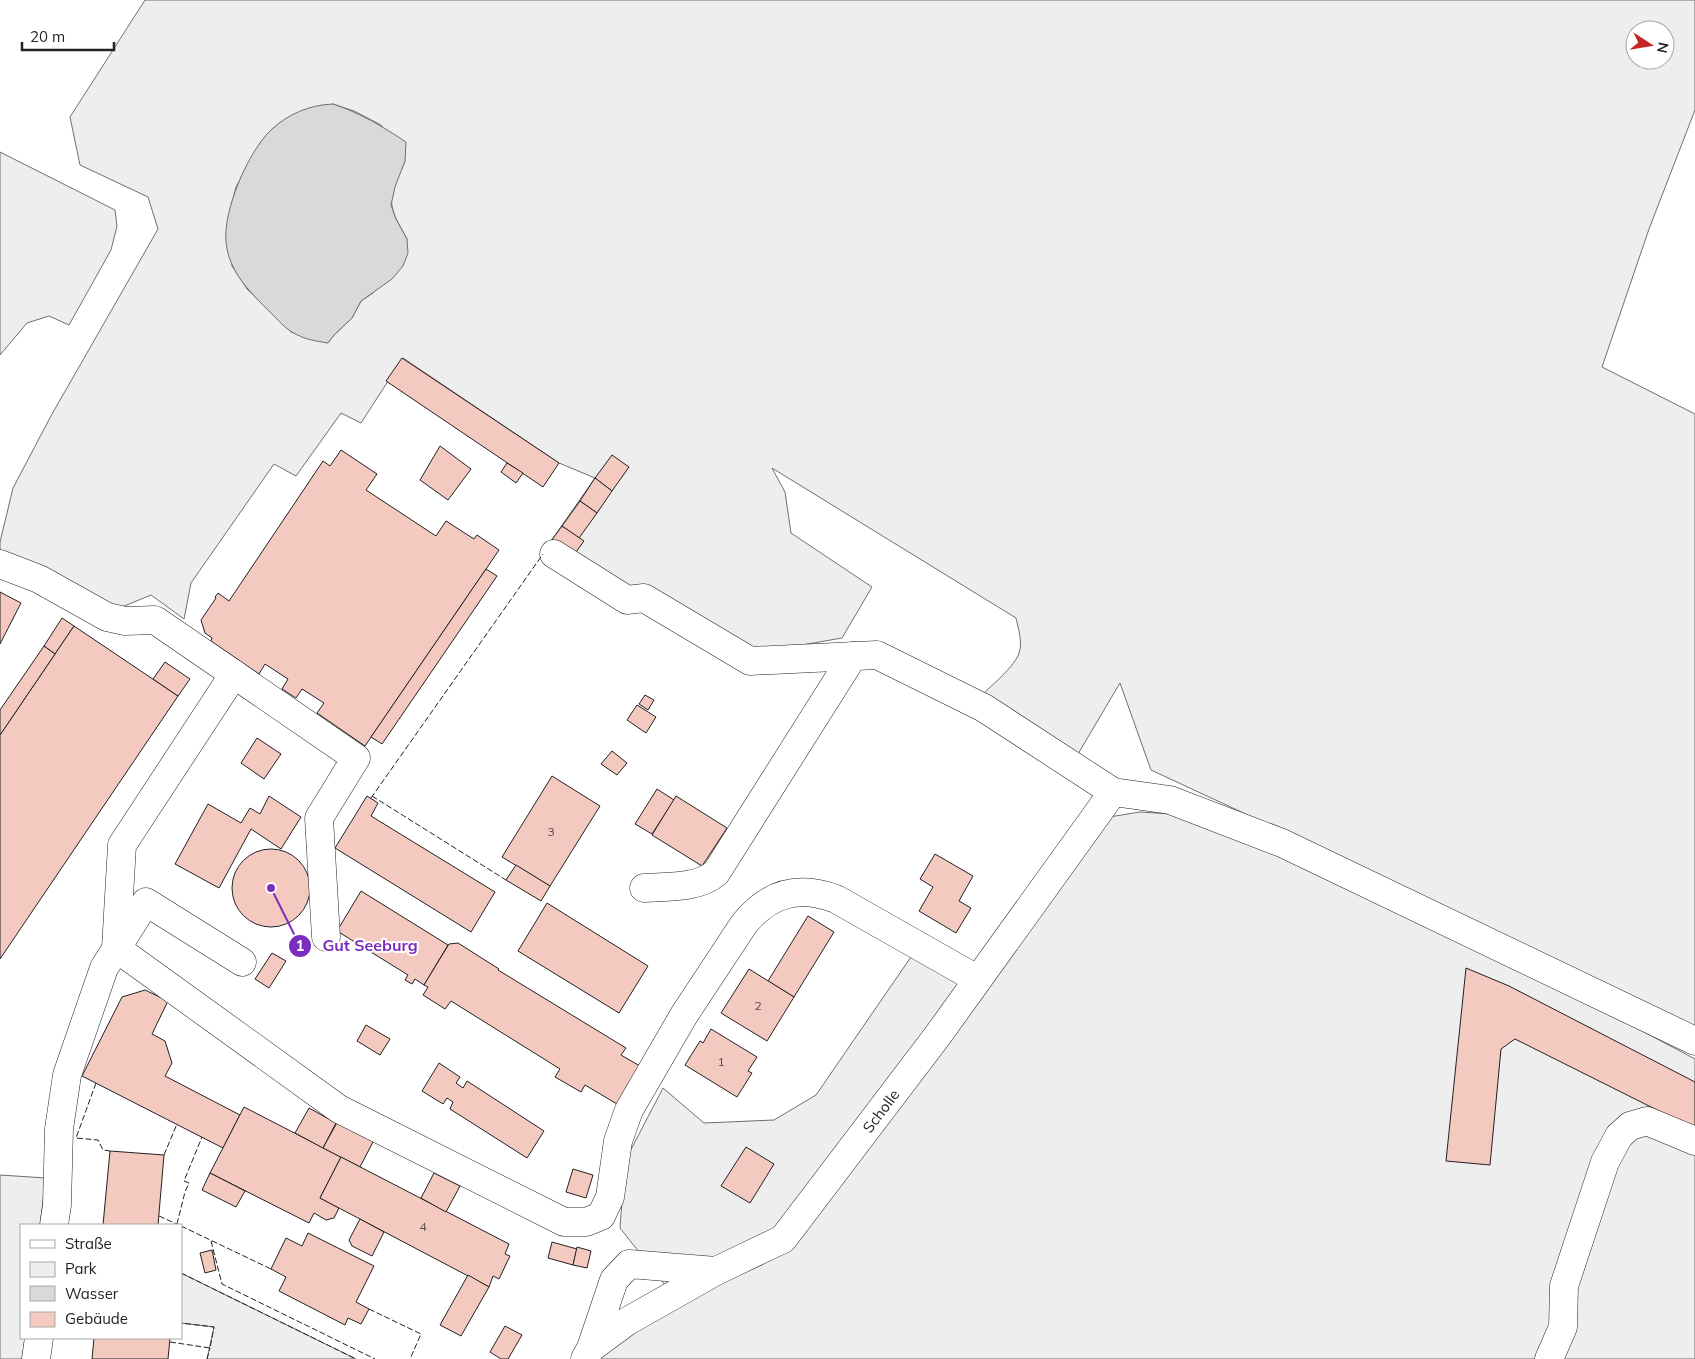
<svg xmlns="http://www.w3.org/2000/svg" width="1695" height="1359" viewBox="0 0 1695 1359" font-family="Mulish,sans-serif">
	<rect width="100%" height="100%" fill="#fff"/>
	<!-- green -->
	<g fill="#eee" stroke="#6f6f6f" fill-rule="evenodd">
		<path d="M 145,0 L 1695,0 L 1695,110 L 1649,229 L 1602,367 L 1695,414 L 1695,1030 L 1480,923 L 1151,770 L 1120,683 L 1075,759 L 982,695 C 992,685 1015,666 1019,653 C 1023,642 1018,628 1016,618 L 772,468 L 785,492 L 791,533 L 872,587 L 842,638 L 751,654 L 631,593 L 551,541 L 595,478 L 559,463 L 403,358 L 361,423 L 341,413 L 296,476 L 274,464 L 191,583 L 184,619 L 151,595 L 110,612 L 0,556 L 0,542 L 13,488 L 52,414 L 158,229 L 148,197 L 80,165 L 70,117 ZM 1635,30 L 1665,30 L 1665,60 L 1635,60 ZM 333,104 L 354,111 L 381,125 L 405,161 C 400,174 389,192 392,206 C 394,218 402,229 407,239 L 373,293 L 361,301 L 352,318 L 334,335 L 328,343 L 291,332 L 247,289 L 232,266 L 229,215 L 236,187 L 260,143 L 270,131 L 281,122 Z"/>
		<path d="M 0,152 L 115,210 L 117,226 L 111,250 L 69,325 L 49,316 L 27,323 L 0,355 Z"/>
		<path d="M 1140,812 L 1187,815 L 1450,929 L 1695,1059 L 1695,1359 L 597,1359 L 677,1300 L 620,1228 L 625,1161 L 663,1088 L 704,1123 L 774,1120 L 816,1095 L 913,954 L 963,979 L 1103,818 Z"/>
		<path d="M 0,1175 L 46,1178 L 40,1225 L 21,1225 L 21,1338 L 25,1338 L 22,1359 L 0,1359 Z"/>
		<path d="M 181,1273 L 356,1359 L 207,1359 L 214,1327 L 181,1323 Z"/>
	</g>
	<!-- water -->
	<path fill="#d9d9d9" stroke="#6f6f6f" d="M 333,104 C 360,113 382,126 406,142 L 405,161 L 395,187 L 391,205 L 396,219 L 407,239 L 408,253 L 403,266 L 392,279 L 361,301 L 352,318 L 334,335 L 328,343 C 315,341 303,339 292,332 C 285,328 278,320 272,314 C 251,293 229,273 226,242 C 223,210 248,152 271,130 C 288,114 309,105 333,104 Z"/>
	<!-- building -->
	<g fill="#f3c9c0" stroke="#222">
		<path d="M 402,358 L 559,463 L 543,487 L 386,381 Z"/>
		<path d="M 440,446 L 471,469 L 448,500 L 420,480 Z"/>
		<path d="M 341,450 L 377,474 L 366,490 L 436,536 L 446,521 L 474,539 L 477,535 L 499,550 L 365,746 L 317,713 L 324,703 L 302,689 L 296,698 L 282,689 L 288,679 L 265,664 L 259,674 L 211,641 L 212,638 L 205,633 L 201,620 L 216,598 L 215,597 L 218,593 L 229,601 L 323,461 L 330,466 Z"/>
		<path d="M 612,455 L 629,467 L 612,491 L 595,478 Z"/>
		<path d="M 507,463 L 523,473 L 516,483 L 501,472 Z"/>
		<path d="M 595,478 L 612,491 L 597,513 L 580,501 Z"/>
		<path d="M 580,501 L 597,513 L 579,538 L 562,526 Z"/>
		<path d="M 562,526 L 584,541 L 573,556 L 551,541 Z"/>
		<path d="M 486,569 L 497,576 L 382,744 L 371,737 Z"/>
		<path d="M 0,592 L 21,603 L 0,644 Z"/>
		<path d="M 62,618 L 74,626 L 55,654 L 44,646 Z"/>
		<path d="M 74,626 L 178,696 L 0,959 L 0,735 Z"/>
		<path d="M 44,646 L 55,654 L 0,735 L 0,710 Z"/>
		<path d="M 165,662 L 190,679 L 178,696 L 153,679 Z"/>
		<path d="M 645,695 L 654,700 L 648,710 L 639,704 Z"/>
		<path d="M 637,705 L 656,717 L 646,733 L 627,720 Z"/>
		<path d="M 257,738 L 281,754 L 264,779 L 241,763 Z"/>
		<path d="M 612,751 L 627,763 L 617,775 L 601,764 Z"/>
		<path d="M 552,776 L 600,806 L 550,886 L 502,857 Z"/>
		<path d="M 657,789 L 674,800 L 652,834 L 635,824 Z"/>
		<path d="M 269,796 L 301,817 L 281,849 L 251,829 L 219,888 L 175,864 L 208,804 L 241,823 L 250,808 L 260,814 Z"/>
		<path d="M 367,796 L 378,803 L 371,816 L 495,892 L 471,932 L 335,848 Z"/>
		<path d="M 676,796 L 727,828 L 702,866 L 652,835 Z"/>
		<circle cx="271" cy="888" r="39"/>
		<path d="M 935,854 L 973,876 L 959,901 L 971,908 L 956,933 L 919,911 L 933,887 L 920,879 Z"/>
		<path d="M 516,865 L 550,886 L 541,901 L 506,880 Z"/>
		<path d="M 361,891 L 448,945 L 424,985 L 415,979 L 412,984 L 405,980 L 408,975 L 337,931 Z"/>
		<path d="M 547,903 L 648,966 L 619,1013 L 518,951 Z"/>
		<path d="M 808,916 L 834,932 L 794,997 L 768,981 Z"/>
		<path d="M 458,943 L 499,969 L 498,970 L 626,1048 L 621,1055 L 640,1066 L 617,1104 L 585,1085 L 581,1092 L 555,1077 L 560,1069 L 451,1001 L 445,1009 L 423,995 L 428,987 L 424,985 L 449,944 Z"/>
		<path d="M 272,953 L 286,961 L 269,988 L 255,979 Z"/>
		<path d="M 1466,968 L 1509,986 L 1695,1082 L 1695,1129 L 1515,1039 L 1501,1049 L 1490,1165 L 1446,1161 Z"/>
		<path d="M 749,969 L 794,997 L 767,1041 L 721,1013 Z"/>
		<path d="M 145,990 L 168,1001 L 152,1034 L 165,1041 L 172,1063 L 165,1076 L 240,1115 L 223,1148 L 82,1076 L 122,997 Z"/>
		<path d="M 366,1025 L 390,1039 L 380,1055 L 357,1041 Z"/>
		<path d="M 711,1029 L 757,1057 L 748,1071 L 752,1073 L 737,1097 L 685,1065 L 700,1041 L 703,1043 Z"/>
		<path d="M 439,1063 L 460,1077 L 456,1083 L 463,1088 L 467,1081 L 544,1131 L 527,1158 L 450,1109 L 453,1102 L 447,1098 L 443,1104 L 422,1091 Z"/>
		<path d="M 244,1107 L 341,1157 L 320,1198 L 339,1208 L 334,1218 L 326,1220 L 314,1213 L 309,1223 L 210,1173 Z"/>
		<path d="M 309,1108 L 336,1123 L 323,1148 L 295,1133 Z"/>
		<path d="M 339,1119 L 374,1140 L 360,1167 L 323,1148 Z"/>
		<path d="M 746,1147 L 774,1164 L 750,1203 L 721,1186 Z"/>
		<path d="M 110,1151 L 164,1155 L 158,1225 L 103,1225 Z"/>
		<path d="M 341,1157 L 509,1244 L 505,1254 L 510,1256 L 499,1279 L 493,1276 L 489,1287 L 320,1198 Z"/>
		<path d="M 573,1169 L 593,1175 L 586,1198 L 566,1192 Z"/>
		<path d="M 210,1173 L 245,1191 L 236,1207 L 202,1190 Z"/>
		<path d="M 434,1173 L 460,1186 L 446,1212 L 421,1198 Z"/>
		<path d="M 360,1219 L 384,1232 L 372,1256 L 352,1246 L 349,1240 Z"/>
		<path d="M 308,1233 L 374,1266 L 356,1302 L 369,1309 L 361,1324 L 348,1318 L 345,1325 L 279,1291 L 286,1277 L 271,1269 L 286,1238 L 302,1246 Z"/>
		<path d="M 552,1242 L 577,1249 L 573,1265 L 548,1258 Z"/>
		<path d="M 577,1247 L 591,1251 L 587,1268 L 573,1265 Z"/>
		<path d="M 212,1250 L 216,1270 L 205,1273 L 200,1253 Z"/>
		<path d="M 468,1275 L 489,1287 L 461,1336 L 440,1325 Z"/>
		<path d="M 505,1326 L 522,1335 L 508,1359 L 501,1359 L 490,1352 Z"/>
		<path d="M 94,1338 L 170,1338 L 168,1359 L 92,1359 Z"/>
	</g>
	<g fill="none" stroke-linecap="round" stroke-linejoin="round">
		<!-- minor casing -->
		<g stroke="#222" stroke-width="29">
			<g id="minor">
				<path d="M 554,554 L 627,600 L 644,598 L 750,661 L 877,655 L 984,708 L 1113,792 L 1170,800 L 1282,843 L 1695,1041"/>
				<path d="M 0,564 L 39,579 L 107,617 L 125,621 L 155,620 L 356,758 L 319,818 L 326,937"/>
				<path d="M 234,674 L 122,845 L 116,948 L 339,1109 L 564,1222 L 586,1222 L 601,1216 L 610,1197 L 618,1141 L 629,1110 L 684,1015 L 744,924 C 769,893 799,885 836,899 L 977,979"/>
				<path d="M 644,888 C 667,886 697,889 716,873 L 853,656"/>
				<path d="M 54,1225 L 57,1205 L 59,1129 L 67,1075 L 104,968 L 146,902 L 242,962"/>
				<path d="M 591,1348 L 614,1280 L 629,1264 L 716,1271"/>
				<path d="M 36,1359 L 39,1338"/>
				<path id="s1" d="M 585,1359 L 591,1348 L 626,1322 L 716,1271 L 783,1239 L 938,1035 L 1113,792"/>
				<path d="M 1549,1359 L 1563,1327 L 1564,1286 L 1605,1162 L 1619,1136 L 1630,1126 L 1647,1121 L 1695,1141"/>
			</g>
		</g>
		<!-- minor -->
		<use href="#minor" stroke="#fff" stroke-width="28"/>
		<!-- fence -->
		<g stroke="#222" stroke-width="1" stroke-dasharray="6 2.5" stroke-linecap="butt">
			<path d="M 372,796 L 506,880"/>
			<path d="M 371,798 L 543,554"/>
			<path d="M 96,1083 L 76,1138 L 98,1140 L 103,1150 L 110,1151"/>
			<path d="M 164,1155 L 177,1124"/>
			<path d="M 159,1216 L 179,1225"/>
			<path d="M 177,1224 L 185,1192 L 189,1183 L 184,1181 L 202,1137"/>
			<path d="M 181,1226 L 271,1269"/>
			<path d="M 211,1241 L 222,1284 L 375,1359"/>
			<path d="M 181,1273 L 356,1359"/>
			<path d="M 369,1309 L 421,1334 L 410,1359"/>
			<path d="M 170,1342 L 210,1348 L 214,1327 L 181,1323"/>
			<path d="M 207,1359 L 210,1348"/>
		</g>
	</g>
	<g text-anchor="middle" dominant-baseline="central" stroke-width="4" stroke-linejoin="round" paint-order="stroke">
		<!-- number labels -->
		<g font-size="12" fill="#564c4a">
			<text x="551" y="831">3</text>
			<text x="758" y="1005">2</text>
			<text x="721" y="1061">1</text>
			<text x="423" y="1226">4</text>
		</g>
		<!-- street labels -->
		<g font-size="15" fill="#222" stroke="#fff">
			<text stroke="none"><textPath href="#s1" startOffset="395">Scholle</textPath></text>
		</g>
	</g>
	<!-- callouts -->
	<path fill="none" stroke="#7b2cbf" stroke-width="2" d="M271 888L300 946"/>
	<g fill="#7b2cbf" stroke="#fff" stroke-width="2">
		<circle cx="271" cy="888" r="5"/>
		<circle cx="300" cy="946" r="12"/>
	</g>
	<g font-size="15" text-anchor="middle" font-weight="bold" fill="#fff">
		<text x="300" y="951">1</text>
	</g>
	<g font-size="16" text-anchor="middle" font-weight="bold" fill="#7b2cbf" stroke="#fff" stroke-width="4" stroke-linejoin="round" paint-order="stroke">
		<text x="370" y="951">Gut Seeburg</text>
	</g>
	<!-- legend -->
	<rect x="20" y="1224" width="162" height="115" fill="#ffffff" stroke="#a7a7a7"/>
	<rect x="30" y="1240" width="25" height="8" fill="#ffffff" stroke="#a7a7a7"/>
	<text x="65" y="1249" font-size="15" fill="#222222">Straße</text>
	<rect x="30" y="1262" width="25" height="15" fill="#eeeeee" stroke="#a7a7a7"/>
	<text x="65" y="1274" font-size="15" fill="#222222">Park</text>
	<rect x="30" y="1286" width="25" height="15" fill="#d9d9d9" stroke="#a7a7a7"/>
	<text x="65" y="1299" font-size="15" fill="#222222">Wasser</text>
	<rect x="30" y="1312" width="25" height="15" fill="#f3c9c0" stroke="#a7a7a7"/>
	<text x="65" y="1324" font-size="15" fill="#222222">Gebäude</text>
	<!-- north arrow -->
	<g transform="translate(1650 45) rotate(102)"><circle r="24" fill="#ffffff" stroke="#a7a7a7"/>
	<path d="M0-4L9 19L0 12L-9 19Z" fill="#c62828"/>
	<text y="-8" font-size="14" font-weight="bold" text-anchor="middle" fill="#222222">N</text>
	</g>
	<!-- scale -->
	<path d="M22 42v8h92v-8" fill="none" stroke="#222222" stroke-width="2.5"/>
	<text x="30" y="42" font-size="15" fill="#222222" stroke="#ffffff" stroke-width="4" paint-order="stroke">20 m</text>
</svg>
